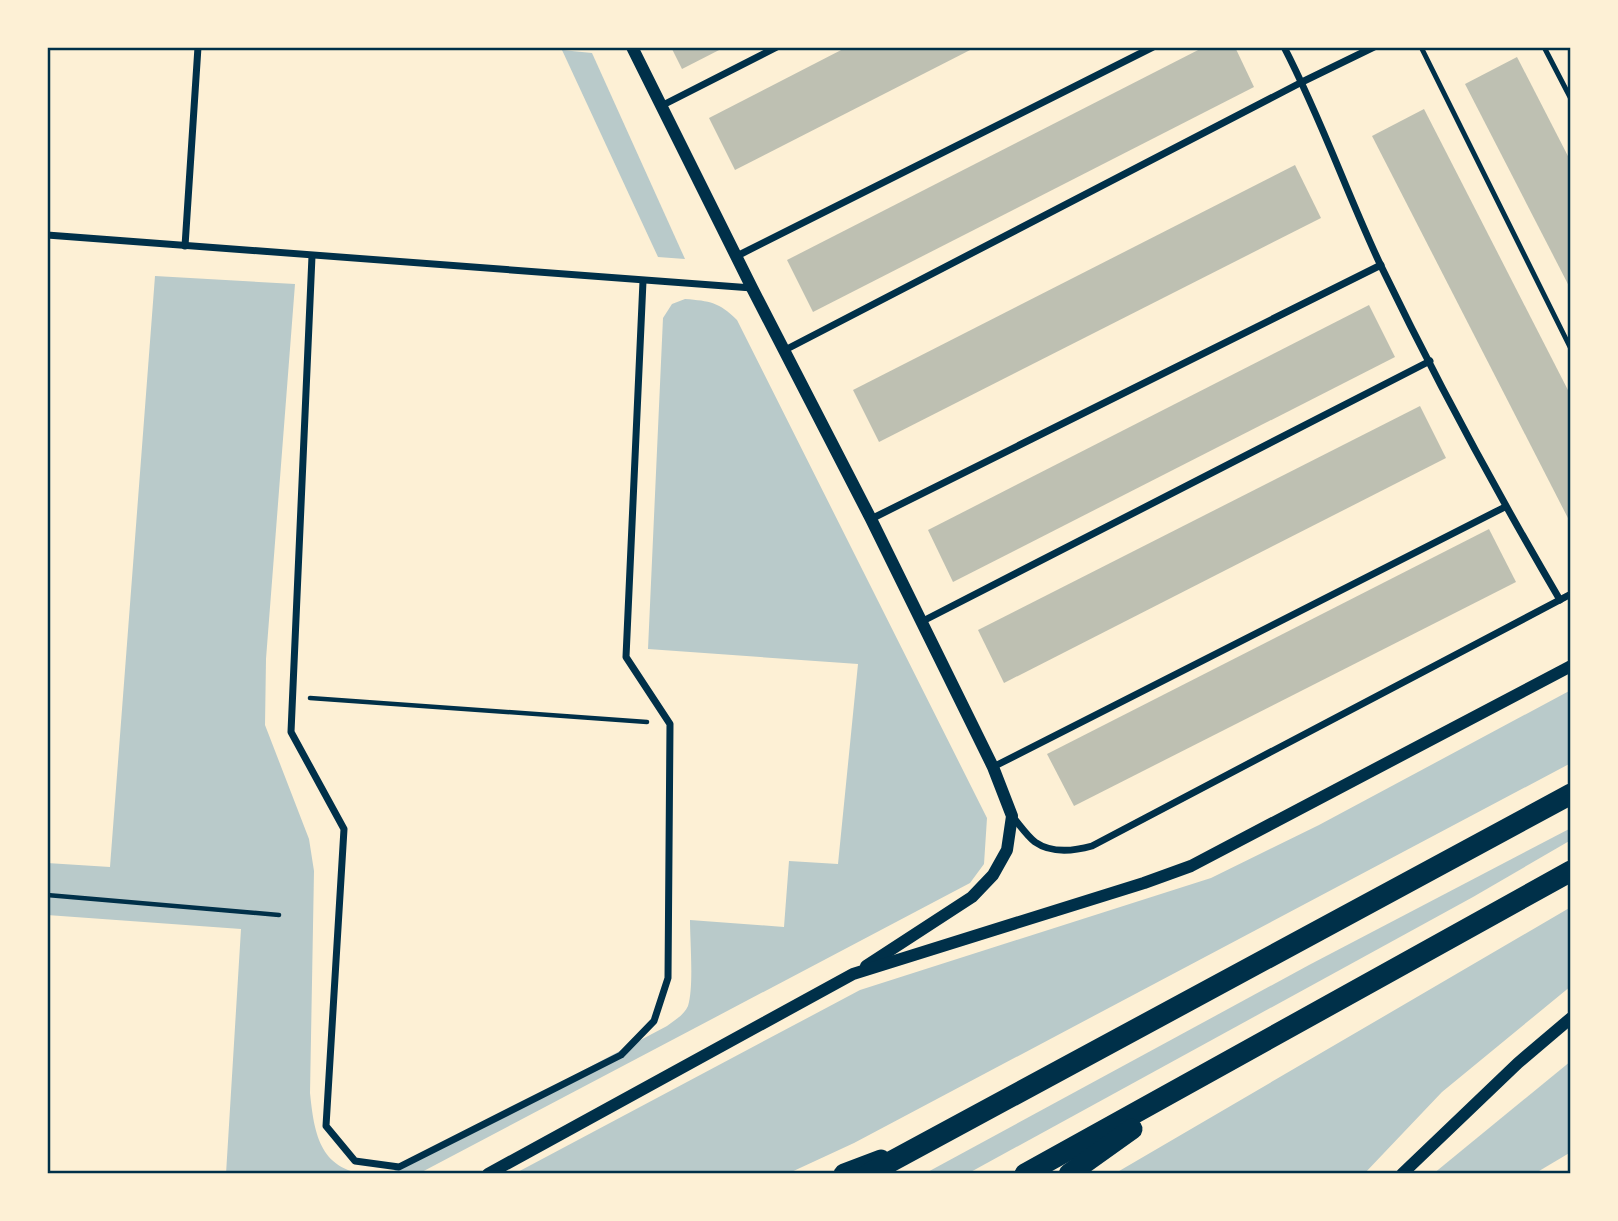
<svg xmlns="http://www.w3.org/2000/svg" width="1618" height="1221" viewBox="0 0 1618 1221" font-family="Quicksand,sans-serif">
	<rect width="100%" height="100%" fill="#fdf0d5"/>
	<!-- green -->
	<g fill="#b9caca">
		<path d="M 562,50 L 592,53 L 685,259 L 658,257 Z"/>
		<path d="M 155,276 L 295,284 L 266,659 L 265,725 L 309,839 L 314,871 L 310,1093 C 314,1131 319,1170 367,1174 L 226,1174 L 241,929 L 47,915 L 47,863 L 110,867 Z"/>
		<path d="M 685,299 C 710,301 719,302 737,320 L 987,818 L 984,864 L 970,883 L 418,1174 L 388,1174 L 667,1026 C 675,1020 684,1015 688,1006 C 694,987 690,942 690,920 L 784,927 L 789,861 L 838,864 L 858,664 L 648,649 L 663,318 L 672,304 Z"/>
		<path d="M 1571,690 L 1571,763 L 854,1143 L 787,1174 L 514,1174 L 860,990 L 1211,878 L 1319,825 Z"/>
		<path d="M 1571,828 L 1571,840 L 1473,897 L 967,1174 L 924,1174 L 1309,965 Z"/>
		<path d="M 1571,907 L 1571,986 L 1442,1092 L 1364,1174 L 1114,1174 Z"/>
		<path d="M 1571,1061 L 1571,1152 L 1534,1174 L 1433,1174 Z"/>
	</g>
	<!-- building -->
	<g fill="#bec0b2">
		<path d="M 671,47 L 725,47 L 682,69 Z"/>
		<path d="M 847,47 L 976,47 L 735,170 L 709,118 Z"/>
		<path d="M 1204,47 L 1235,47 L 1254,87 L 813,312 L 787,260 Z"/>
		<path d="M 1517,57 L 1571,162 L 1571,290 L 1465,84 Z"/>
		<path d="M 1424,109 L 1571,396 L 1571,524 L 1372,136 Z"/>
		<path d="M 1295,165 L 1321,218 L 879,442 L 853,390 Z"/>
		<path d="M 1369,305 L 1395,357 L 953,582 L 928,530 Z"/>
		<path d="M 1420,406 L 1446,458 L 1004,683 L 978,630 Z"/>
		<path d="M 1489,529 L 1516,582 L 1074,806 L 1047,754 Z"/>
	</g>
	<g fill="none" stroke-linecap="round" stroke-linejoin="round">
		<!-- path -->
		<g stroke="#003049" stroke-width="4.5">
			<path d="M 310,698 L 647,722"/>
			<path d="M 47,895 L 279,915"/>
		</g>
		<!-- service -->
		<g stroke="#003049" stroke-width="5">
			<path d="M 1421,47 L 1571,349"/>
			<path d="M 1544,47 L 1571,99"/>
		</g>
		<!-- minor -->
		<g stroke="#003049" stroke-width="7">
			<path d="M 1284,47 C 1321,118 1347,194 1381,266 C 1436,380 1496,491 1560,600"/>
			<path d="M 663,105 L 777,47"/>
			<path d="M 47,235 L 752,288"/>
			<path d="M 185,246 L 198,47"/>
			<path d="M 312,256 L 291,732 L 344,829 L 326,1126 L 355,1161 L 399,1167 L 621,1055 L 654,1021 L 668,978 L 670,724 L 626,657 L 643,281"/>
			<path d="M 737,256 L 1153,47"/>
			<path d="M 785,350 L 1302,82 L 1374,47"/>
			<path d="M 871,519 L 1381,265"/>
			<path d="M 921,622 L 1430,361"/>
			<path d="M 993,767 L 1505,507"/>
			<path d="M 1012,816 C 1019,824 1027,836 1035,842 C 1052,854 1074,851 1092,846 L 1571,594"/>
		</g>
		<!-- tertiary -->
		<g stroke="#003049" stroke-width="12">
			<path d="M 632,47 L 752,288 L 871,519 L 993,767 L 1012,816 L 1007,850 L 993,875 L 972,897 L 866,966"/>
			<path d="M 488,1174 L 853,974 L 1144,883 L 1191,866 L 1571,666"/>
			<path d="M 1402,1174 L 1518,1063 L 1571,1018"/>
		</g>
		<!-- motorway -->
		<g stroke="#003049" stroke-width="21">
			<path d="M 844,1174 L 881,1160"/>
			<path d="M 868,1174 L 1571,794"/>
			<path d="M 1025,1174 L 1571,871"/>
			<path d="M 1069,1174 L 1132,1129"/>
		</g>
	</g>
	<!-- border -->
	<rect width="1618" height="1221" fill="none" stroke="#fdf0d5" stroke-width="98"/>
	<rect x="49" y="49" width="1520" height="1123" fill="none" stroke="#003049" stroke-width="2.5"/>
</svg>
